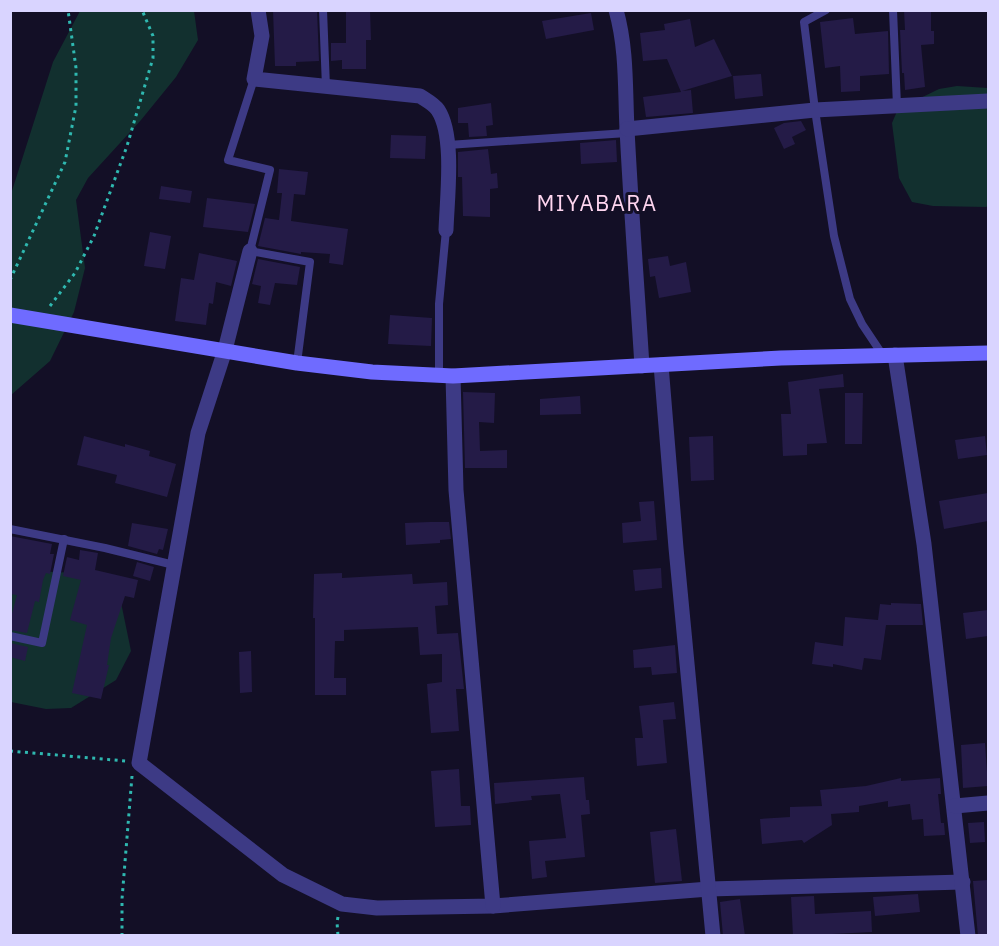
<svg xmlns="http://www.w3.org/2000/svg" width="999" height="946" viewBox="0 0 999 946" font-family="'IBM Plex Sans',sans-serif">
	<rect width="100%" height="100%" fill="#130f26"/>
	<!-- green -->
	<g fill="#12302f">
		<path d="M 80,11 L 194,11 L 198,40 L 176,77 L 141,120 L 88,178 L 76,200 L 85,268 L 74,312 L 50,361 L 11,395 L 11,194 L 53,62 Z"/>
		<path d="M 957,86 L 988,88 L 988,206 L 986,207 L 933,206 L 912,202 L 899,178 L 892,123 L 898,109 L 939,89 Z"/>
		<path d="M 11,570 L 77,573 L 118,588 L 131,651 L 116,680 L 71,708 L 46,709 L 11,702 Z"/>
	</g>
	<!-- building -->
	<g fill="#241b47">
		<path d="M 273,10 L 317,10 L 319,61 L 296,62 L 296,66 L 275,66 Z"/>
		<path d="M 346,10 L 370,10 L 371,40 L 366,40 L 366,69 L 342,69 L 342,60 L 331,61 L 331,43 L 346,43 Z"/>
		<path d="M 904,10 L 931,10 L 931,31 L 934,31 L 934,44 L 921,45 L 925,87 L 905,90 L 904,73 L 902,73 L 900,30 L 905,30 Z"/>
		<path d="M 591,13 L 594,30 L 546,39 L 542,21 Z"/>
		<path d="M 853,18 L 855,34 L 888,31 L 889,74 L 860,76 L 860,91 L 841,92 L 840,66 L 825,68 L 820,22 Z"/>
		<path d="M 690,19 L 695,47 L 714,39 L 732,76 L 682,91 L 691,90 L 693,113 L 646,117 L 643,97 L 681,92 L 667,59 L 643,61 L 640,33 L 665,30 L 664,24 Z"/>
		<path d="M 761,74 L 763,96 L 735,99 L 733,76 Z"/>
		<path d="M 491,103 L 493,125 L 486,126 L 487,136 L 469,137 L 468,123 L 458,123 L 458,108 Z"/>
		<path d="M 801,121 L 806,130 L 792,137 L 795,144 L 784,149 L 774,128 L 784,123 Z"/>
		<path d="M 391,135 L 426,136 L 425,159 L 390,158 Z"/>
		<path d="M 616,140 L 617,162 L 581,164 L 580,143 Z"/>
		<path d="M 488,149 L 491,174 L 497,173 L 498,188 L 490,189 L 490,217 L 463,216 L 462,177 L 458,177 L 458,152 Z"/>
		<path d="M 279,169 L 308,172 L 305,195 L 294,194 L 291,221 L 348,229 L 343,265 L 329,263 L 330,254 L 301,252 L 301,254 L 258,246 L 265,218 L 279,220 L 282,193 L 277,193 Z"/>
		<path d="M 161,186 L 192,191 L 190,203 L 159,199 Z"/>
		<path d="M 207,198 L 255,204 L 248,232 L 203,227 Z"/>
		<path d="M 150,232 L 171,236 L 165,269 L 144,266 Z"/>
		<path d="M 199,253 L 237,261 L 231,286 L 216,282 L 213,304 L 209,303 L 206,325 L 175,321 L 181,278 L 194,280 Z"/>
		<path d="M 668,256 L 670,266 L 686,262 L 691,292 L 659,298 L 655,276 L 650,277 L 648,259 Z"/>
		<path d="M 258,259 L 300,267 L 297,285 L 275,283 L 270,305 L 258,303 L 261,286 L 252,284 Z"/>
		<path d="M 390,315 L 432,318 L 431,346 L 388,344 Z"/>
		<path d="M 843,374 L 844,387 L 819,389 L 827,443 L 807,444 L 807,455 L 783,456 L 781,414 L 791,414 L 788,382 Z"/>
		<path d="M 463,392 L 495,393 L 494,423 L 479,422 L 480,451 L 507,450 L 507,468 L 465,468 Z"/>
		<path d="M 845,393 L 863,393 L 862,444 L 845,444 Z"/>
		<path d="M 580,396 L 581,414 L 540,415 L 540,399 Z"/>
		<path d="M 84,436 L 125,447 L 125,444 L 150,451 L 149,456 L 176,464 L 167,497 L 115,483 L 117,475 L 77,465 Z"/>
		<path d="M 713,436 L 714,480 L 691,481 L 689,437 Z"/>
		<path d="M 985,436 L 987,455 L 958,459 L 955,440 Z"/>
		<path d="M 988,493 L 988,521 L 944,529 L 939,501 Z"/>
		<path d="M 654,501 L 657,540 L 623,543 L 622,523 L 641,521 L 639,502 Z"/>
		<path d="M 430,522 L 449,522 L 451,539 L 440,540 L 440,543 L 406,545 L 405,523 Z"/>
		<path d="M 132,523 L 168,529 L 163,550 L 159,549 L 157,554 L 128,546 Z"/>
		<path d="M 10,536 L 52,544 L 50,554 L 54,554 L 50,574 L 46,573 L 43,580 L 39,602 L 35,601 L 27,633 L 10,630 L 10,621 L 17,595 L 10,594 Z"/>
		<path d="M 80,550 L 98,553 L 95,570 L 138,580 L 134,598 L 125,596 L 111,638 L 107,665 L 109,665 L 101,699 L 72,693 L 87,625 L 70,620 L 81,580 L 63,576 L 67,557 L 79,560 Z"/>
		<path d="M 137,562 L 154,567 L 150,581 L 133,576 Z"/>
		<path d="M 661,568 L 662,588 L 635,591 L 633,570 Z"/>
		<path d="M 342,573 L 342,578 L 412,574 L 413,584 L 447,582 L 448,605 L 435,606 L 437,634 L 458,633 L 464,689 L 456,689 L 459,731 L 431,733 L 427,684 L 442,682 L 442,654 L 420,655 L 418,627 L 344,630 L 344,641 L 335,641 L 334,678 L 346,678 L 346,695 L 315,695 L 315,618 L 313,618 L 314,574 Z"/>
		<path d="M 891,603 L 921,604 L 923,625 L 886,625 L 881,660 L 864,658 L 862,670 L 833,664 L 833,667 L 812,664 L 815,642 L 843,646 L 845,617 L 878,620 L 880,604 L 891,605 Z"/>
		<path d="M 988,610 L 988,636 L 966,639 L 963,613 Z"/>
		<path d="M 10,643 L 28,647 L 25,661 L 10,657 Z"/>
		<path d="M 675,645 L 677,673 L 652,675 L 651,667 L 634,668 L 633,650 Z"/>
		<path d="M 251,651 L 252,692 L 240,693 L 239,652 Z"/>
		<path d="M 674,702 L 676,719 L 663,720 L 667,763 L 637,766 L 635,738 L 643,738 L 639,706 Z"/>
		<path d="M 985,743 L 988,786 L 963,788 L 961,745 Z"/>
		<path d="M 459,769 L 461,806 L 470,806 L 471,825 L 435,827 L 431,771 Z"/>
		<path d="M 584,777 L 586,800 L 589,800 L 590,814 L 581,815 L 585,857 L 545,861 L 547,877 L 532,879 L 529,841 L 566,838 L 560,794 L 531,796 L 532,800 L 495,804 L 494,783 Z"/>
		<path d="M 901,778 L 901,781 L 940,778 L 941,794 L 938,794 L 941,823 L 944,823 L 945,835 L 924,836 L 923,819 L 912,820 L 910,804 L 888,807 L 888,801 L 859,806 L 859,812 L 831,814 L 832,825 L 804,843 L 802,840 L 762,844 L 760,819 L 790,817 L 790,807 L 822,806 L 820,790 L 866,786 Z"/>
		<path d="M 984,822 L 985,842 L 970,843 L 968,823 Z"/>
		<path d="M 676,829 L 682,881 L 655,883 L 650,832 Z"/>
		<path d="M 988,880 L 988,936 L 978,936 L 973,881 Z"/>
		<path d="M 918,894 L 920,912 L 875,916 L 873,897 Z"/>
		<path d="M 814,896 L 815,914 L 871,911 L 872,932 L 793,936 L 791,897 Z"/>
		<path d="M 740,899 L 745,936 L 723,936 L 720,902 Z"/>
	</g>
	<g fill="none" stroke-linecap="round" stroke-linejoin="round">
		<!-- path -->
		<g stroke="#2fb8b0" stroke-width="3" stroke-dasharray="3 4.5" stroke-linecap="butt">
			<path d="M 10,280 L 65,162 L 76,106 L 76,68 L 68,10"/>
			<path d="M 50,306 L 75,273 L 94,236 L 127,146 L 153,58 L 153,36 L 142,10"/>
			<path d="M 10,751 L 126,761"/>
			<path d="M 338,917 L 337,922 L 338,936"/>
			<path d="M 122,936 L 122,899 L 132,776"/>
		</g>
		<!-- lane -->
		<g stroke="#3d3a85" stroke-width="8">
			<path d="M 323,10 L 326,87"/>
			<path d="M 826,10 L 804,22 L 815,110 L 834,236 L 850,299 L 862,324 L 882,354"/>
			<path d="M 893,10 L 897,106"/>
			<path d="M 254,79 L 228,160 L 270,170 L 250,251 L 310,262 L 297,363"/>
			<path d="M 448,145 L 627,133"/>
			<path d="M 439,375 L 439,304 L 446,230"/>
			<path d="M 10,529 L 105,548 L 174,565"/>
			<path d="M 10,636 L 42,643 L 64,539"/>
		</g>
		<!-- street -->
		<g stroke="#3d3a85" stroke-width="15">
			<path d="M 258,10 L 262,36 L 254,79 L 420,96 C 426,100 434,104 438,110 C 455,136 447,198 446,230"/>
			<path d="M 616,10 C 627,49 625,89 627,129 C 631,208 637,287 642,366"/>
			<path d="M 627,129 L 815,110 L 988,101"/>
			<path d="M 250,251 L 225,350 L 198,433 L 139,763 L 283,875 L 342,904 L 377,908 L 493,906 L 709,889 L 963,882"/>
			<path d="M 895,355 L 924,544 L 968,936"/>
			<path d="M 661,365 L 676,548 L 713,936"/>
			<path d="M 453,376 L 456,490 L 493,906"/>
			<path d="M 955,806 L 988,803"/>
		</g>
		<!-- secondary -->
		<path stroke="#6f6bff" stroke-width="15" d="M 10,315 L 297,363 L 372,372 L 453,376 L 781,358 L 988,353"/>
	</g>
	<g text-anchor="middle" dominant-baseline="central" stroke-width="6" stroke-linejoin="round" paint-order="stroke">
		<!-- quarter labels -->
		<g font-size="22" letter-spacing="1.5" fill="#ffd6f0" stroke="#130f26">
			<text x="597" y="202">MIYABARA</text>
		</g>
	</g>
	<!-- border -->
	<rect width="999" height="946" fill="none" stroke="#d9d4ff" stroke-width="24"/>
</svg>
